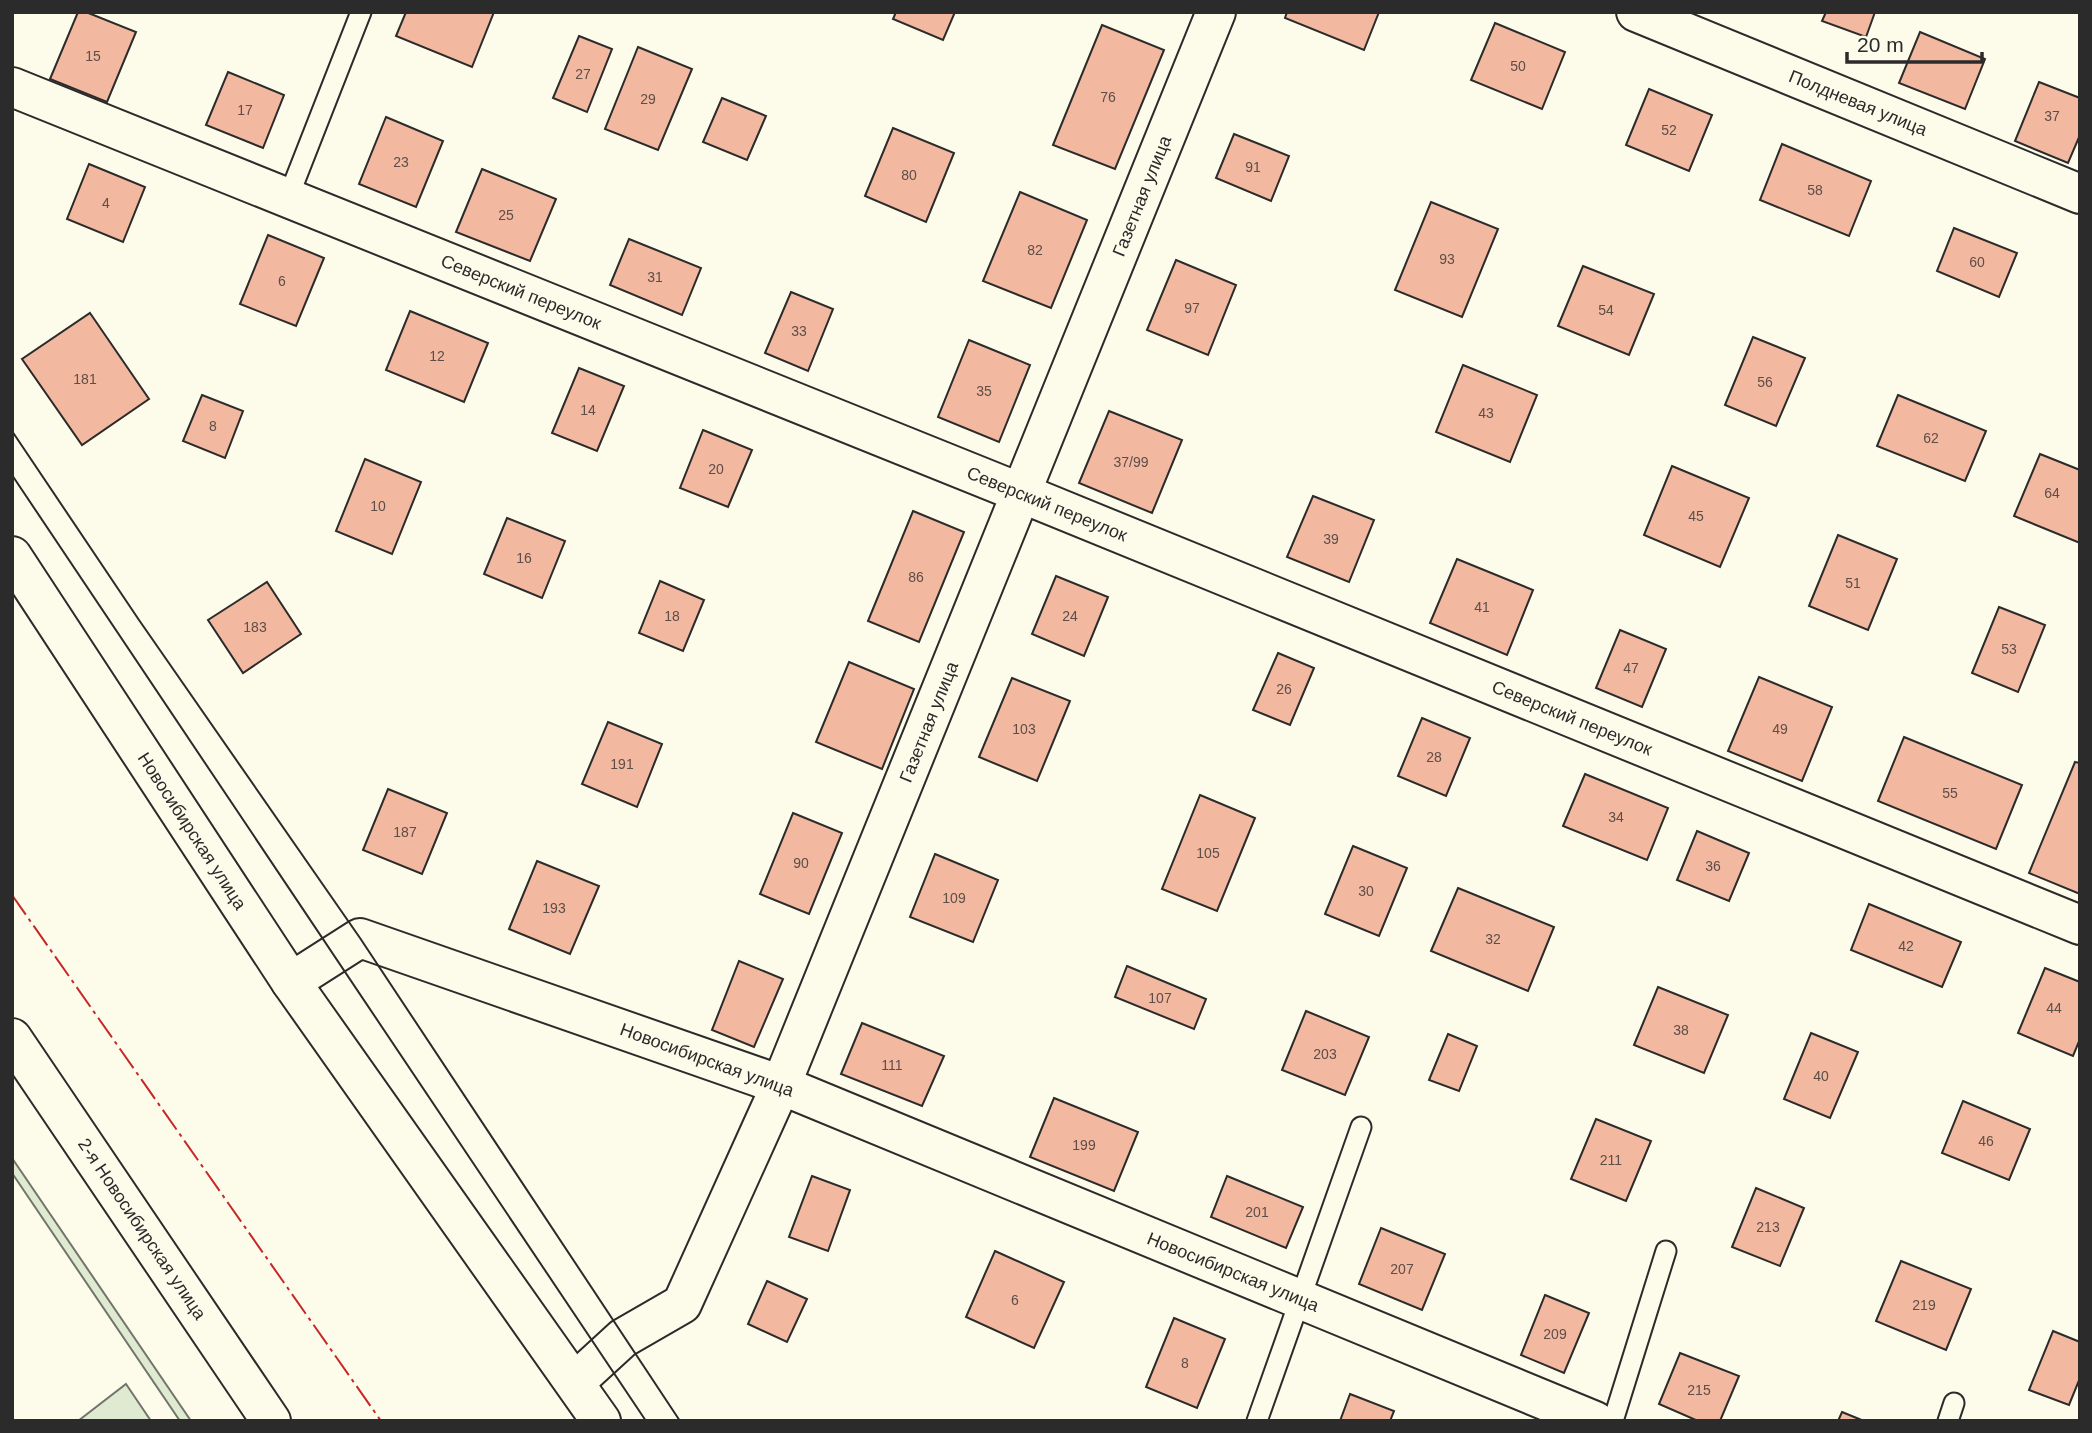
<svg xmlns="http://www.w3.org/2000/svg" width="2092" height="1433" viewBox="0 0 2092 1433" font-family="Helvetica,sans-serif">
	<rect width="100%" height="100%" fill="#fdfbea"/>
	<!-- green -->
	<g fill="#deebd1" stroke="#74746e" stroke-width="2">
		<path d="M 12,1158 L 191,1421 L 180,1421 L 12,1173 Z"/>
		<path d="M 126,1384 L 151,1421 L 78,1421 Z"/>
	</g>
	<!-- building -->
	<g fill="#f2b8a0" stroke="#2b2b2b" stroke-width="2">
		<path d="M 78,12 L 86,12 L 136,32 L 107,102 L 50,79 Z"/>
		<path d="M 406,12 L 494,12 L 472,67 L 396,36 Z"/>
		<path d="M 896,12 L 955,12 L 943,40 L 893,19 Z"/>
		<path d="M 1287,12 L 1379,12 L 1364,50 L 1285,18 Z"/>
		<path d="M 1826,12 L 1875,12 L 1866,37 L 1822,21 Z"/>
		<path d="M 1495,23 L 1565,52 L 1542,109 L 1471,80 Z"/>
		<path d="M 1102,25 L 1164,50 L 1115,169 L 1053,145 Z"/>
		<path d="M 1920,32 L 1985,59 L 1965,109 L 1899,83 Z"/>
		<path d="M 579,36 L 612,49 L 587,112 L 553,98 Z"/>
		<path d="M 638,47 L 692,69 L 658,150 L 605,129 Z"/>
		<path d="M 228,72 L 284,95 L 263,148 L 206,125 Z"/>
		<path d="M 2039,82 L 2080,98 L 2080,135 L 2068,163 L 2015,141 Z"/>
		<path d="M 1649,89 L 1712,115 L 1689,171 L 1626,145 Z"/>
		<path d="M 722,98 L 766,116 L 747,160 L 703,142 Z"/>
		<path d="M 386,117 L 443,141 L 416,207 L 359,184 Z"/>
		<path d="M 893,128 L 954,153 L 926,222 L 865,196 Z"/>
		<path d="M 1234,134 L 1289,156 L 1271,201 L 1216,178 Z"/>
		<path d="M 1782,144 L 1871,181 L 1849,236 L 1760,200 Z"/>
		<path d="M 89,164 L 145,187 L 123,242 L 67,219 Z"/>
		<path d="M 482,169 L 556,199 L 530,261 L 456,232 Z"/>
		<path d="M 1020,192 L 1087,220 L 1051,308 L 983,281 Z"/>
		<path d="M 1431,202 L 1498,229 L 1462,317 L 1395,290 Z"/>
		<path d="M 1954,228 L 2017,253 L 1999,297 L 1937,271 Z"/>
		<path d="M 268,235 L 324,258 L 296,326 L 240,304 Z"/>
		<path d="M 629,239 L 701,268 L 682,315 L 610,285 Z"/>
		<path d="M 1176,260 L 1236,285 L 1208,355 L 1147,330 Z"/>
		<path d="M 1583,266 L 1654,294 L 1629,355 L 1558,326 Z"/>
		<path d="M 791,292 L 833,309 L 808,371 L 765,353 Z"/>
		<path d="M 410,311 L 488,343 L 464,402 L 386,370 Z"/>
		<path d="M 90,313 L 149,399 L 82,445 L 22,359 Z"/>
		<path d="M 1753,337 L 1805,358 L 1776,426 L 1725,405 Z"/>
		<path d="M 969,340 L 1030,365 L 999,442 L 938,417 Z"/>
		<path d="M 1463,365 L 1537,395 L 1510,462 L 1436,432 Z"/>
		<path d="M 579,368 L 624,386 L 597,451 L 552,433 Z"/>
		<path d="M 202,395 L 243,411 L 225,458 L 183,441 Z"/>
		<path d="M 1898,395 L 1986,431 L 1965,481 L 1877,446 Z"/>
		<path d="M 1109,411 L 1182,440 L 1152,513 L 1079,483 Z"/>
		<path d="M 703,430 L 752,450 L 728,507 L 680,488 Z"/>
		<path d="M 2040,454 L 2080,470 L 2080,543 L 2014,516 Z"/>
		<path d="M 365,459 L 421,482 L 392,554 L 336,531 Z"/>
		<path d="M 1672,466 L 1749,498 L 1720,567 L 1644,535 Z"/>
		<path d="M 1313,496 L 1374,520 L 1349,582 L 1287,557 Z"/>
		<path d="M 913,511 L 964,532 L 919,642 L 868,621 Z"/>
		<path d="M 507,518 L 565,541 L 542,598 L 484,574 Z"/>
		<path d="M 1838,535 L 1897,559 L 1868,630 L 1809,606 Z"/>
		<path d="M 1457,559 L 1533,590 L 1507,655 L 1430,623 Z"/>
		<path d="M 1056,576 L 1108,597 L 1084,656 L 1032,634 Z"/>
		<path d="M 660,581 L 704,600 L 683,651 L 639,633 Z"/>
		<path d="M 267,582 L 301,634 L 243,673 L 208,620 Z"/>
		<path d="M 1999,607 L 2045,625 L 2018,692 L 1972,673 Z"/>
		<path d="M 1620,630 L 1666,649 L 1642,707 L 1596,688 Z"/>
		<path d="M 1278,653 L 1314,668 L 1290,725 L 1253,710 Z"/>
		<path d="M 849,662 L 914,689 L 882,769 L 816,742 Z"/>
		<path d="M 1759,677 L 1832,707 L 1802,781 L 1728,751 Z"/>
		<path d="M 1012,678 L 1070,701 L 1037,781 L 979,757 Z"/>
		<path d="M 1422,718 L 1470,738 L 1446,796 L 1398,776 Z"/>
		<path d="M 608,722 L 662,744 L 637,807 L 582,784 Z"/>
		<path d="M 1904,737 L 2022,785 L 1996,849 L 1878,801 Z"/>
		<path d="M 2075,762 L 2080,763 L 2080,894 L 2029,873 Z"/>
		<path d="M 1585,774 L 1668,808 L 1647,860 L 1563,826 Z"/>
		<path d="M 388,789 L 447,813 L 422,874 L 363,850 Z"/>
		<path d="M 1200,795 L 1255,818 L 1217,911 L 1162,889 Z"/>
		<path d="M 793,813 L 842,833 L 809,914 L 760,894 Z"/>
		<path d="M 1697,831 L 1749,853 L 1729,901 L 1677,880 Z"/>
		<path d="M 1353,846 L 1407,868 L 1379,936 L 1325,914 Z"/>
		<path d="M 935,854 L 998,880 L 973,942 L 910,917 Z"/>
		<path d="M 537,861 L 599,886 L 570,954 L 509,929 Z"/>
		<path d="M 1458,888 L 1554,927 L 1528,991 L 1431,951 Z"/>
		<path d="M 1869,904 L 1961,942 L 1942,987 L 1851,950 Z"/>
		<path d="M 739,961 L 783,979 L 754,1047 L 712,1030 Z"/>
		<path d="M 1127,966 L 1206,999 L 1194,1029 L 1115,997 Z"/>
		<path d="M 2045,968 L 2080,982 L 2080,1039 L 2073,1056 L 2018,1033 Z"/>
		<path d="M 1658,987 L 1728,1015 L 1704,1073 L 1634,1045 Z"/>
		<path d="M 1306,1011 L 1369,1037 L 1345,1095 L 1282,1070 Z"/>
		<path d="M 862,1023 L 944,1056 L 922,1106 L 841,1074 Z"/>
		<path d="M 1811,1033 L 1858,1052 L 1830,1118 L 1784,1099 Z"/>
		<path d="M 1448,1034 L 1477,1046 L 1459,1091 L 1429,1080 Z"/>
		<path d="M 1054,1098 L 1138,1132 L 1114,1191 L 1030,1157 Z"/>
		<path d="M 1963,1101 L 2030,1129 L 2009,1180 L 1942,1153 Z"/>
		<path d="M 1596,1119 L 1651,1141 L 1626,1201 L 1571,1179 Z"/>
		<path d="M 812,1176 L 850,1190 L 828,1251 L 789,1237 Z"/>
		<path d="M 1227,1176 L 1303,1207 L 1286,1248 L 1211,1217 Z"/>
		<path d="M 1756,1188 L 1804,1208 L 1780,1266 L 1732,1247 Z"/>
		<path d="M 1381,1228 L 1445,1254 L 1422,1310 L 1359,1284 Z"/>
		<path d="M 995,1251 L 1064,1282 L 1034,1348 L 966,1317 Z"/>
		<path d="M 1901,1261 L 1971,1289 L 1946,1350 L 1876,1321 Z"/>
		<path d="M 767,1281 L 807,1299 L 787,1342 L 748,1324 Z"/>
		<path d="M 1545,1295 L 1589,1313 L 1564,1373 L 1521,1355 Z"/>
		<path d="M 1174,1318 L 1225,1339 L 1197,1408 L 1146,1387 Z"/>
		<path d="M 2053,1331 L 2080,1342 L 2080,1378 L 2069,1405 L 2029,1390 Z"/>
		<path d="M 1680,1353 L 1739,1376 L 1720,1421 L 1698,1421 L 1659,1404 Z"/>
		<path d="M 1350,1394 L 1394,1411 L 1390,1421 L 1340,1421 Z"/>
		<path d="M 1842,1412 L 1864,1421 L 1838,1421 Z"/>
	</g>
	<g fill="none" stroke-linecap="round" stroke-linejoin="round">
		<!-- lane casing -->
		<g stroke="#2b2b2b" stroke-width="23">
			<g id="lane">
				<path d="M 288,198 L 361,12"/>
				<path d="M 1257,1421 L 1361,1127"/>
				<path d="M 1613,1421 L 1666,1251"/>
				<path d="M 1948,1421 L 1954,1403"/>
			</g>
		</g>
		<!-- street casing -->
		<g stroke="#2b2b2b" stroke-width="42">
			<g id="street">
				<path d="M 1636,12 L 2080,194"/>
				<path d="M 12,87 L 1021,493 L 2080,925"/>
				<path d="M 12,556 L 291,982 L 360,938 L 781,1085 L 1595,1421"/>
				<path d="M 291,982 L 601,1421"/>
				<path d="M 575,1382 L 623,1338 L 682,1304 L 781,1085 L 1216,12"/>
			</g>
		</g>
		<!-- primary casing -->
		<g stroke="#2b2b2b" stroke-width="42">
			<path id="primary" d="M 12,1038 L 271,1421"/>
		</g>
		<!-- lane -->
		<use href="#lane" stroke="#fdfbea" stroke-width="19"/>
		<!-- street -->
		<use href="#street" stroke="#fdfbea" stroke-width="38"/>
		<!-- primary -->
		<use href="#primary" stroke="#fdfbea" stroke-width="38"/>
		<!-- tram -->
		<g stroke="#2b2b2b" stroke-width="2">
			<path d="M 12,431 L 139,620 L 360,938 L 680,1421"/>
			<path d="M 12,475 L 646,1421"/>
		</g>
		<!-- power -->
		<path stroke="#c62828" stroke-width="2" stroke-dasharray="24 5 3.5 5" stroke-linecap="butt" d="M 12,895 L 381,1421"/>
	</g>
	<g text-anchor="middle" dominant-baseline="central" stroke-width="5" stroke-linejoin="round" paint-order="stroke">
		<!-- number labels -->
		<g font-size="14" fill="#5d4e48">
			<text x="93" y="56">15</text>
			<text x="1518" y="66">50</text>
			<text x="583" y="74">27</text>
			<text x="1108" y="97">76</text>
			<text x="648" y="99">29</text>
			<text x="245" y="110">17</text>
			<text x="2052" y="116">37</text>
			<text x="1669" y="130">52</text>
			<text x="401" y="162">23</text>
			<text x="1253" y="167">91</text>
			<text x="909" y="175">80</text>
			<text x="1815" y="190">58</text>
			<text x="106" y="203">4</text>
			<text x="506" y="215">25</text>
			<text x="1035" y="250">82</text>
			<text x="1447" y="259">93</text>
			<text x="1977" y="262">60</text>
			<text x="655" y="277">31</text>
			<text x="282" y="281">6</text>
			<text x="1192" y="308">97</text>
			<text x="1606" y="310">54</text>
			<text x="799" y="331">33</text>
			<text x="437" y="356">12</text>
			<text x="85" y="379">181</text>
			<text x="1765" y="382">56</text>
			<text x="984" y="391">35</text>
			<text x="588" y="410">14</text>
			<text x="1486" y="413">43</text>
			<text x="213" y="426">8</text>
			<text x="1931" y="438">62</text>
			<text x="1131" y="462">37/99</text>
			<text x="716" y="469">20</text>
			<text x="2052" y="493">64</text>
			<text x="378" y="506">10</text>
			<text x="1696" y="516">45</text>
			<text x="1331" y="539">39</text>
			<text x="524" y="558">16</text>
			<text x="916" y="577">86</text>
			<text x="1853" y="583">51</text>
			<text x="1482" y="607">41</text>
			<text x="672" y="616">18</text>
			<text x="1070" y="616">24</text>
			<text x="255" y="627">183</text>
			<text x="2009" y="649">53</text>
			<text x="1631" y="668">47</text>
			<text x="1284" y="689">26</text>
			<text x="1024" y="729">103</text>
			<text x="1780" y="729">49</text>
			<text x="1434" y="757">28</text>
			<text x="622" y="764">191</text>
			<text x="1950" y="793">55</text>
			<text x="1616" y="817">34</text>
			<text x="405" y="832">187</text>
			<text x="1208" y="853">105</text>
			<text x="801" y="863">90</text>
			<text x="1713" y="866">36</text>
			<text x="1366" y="891">30</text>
			<text x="954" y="898">109</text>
			<text x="554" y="908">193</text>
			<text x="1493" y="939">32</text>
			<text x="1906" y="946">42</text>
			<text x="1160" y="998">107</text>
			<text x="2054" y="1008">44</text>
			<text x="1681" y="1030">38</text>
			<text x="1325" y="1054">203</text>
			<text x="892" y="1065">111</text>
			<text x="1821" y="1076">40</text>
			<text x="1986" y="1141">46</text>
			<text x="1084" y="1145">199</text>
			<text x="1611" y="1160">211</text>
			<text x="1257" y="1212">201</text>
			<text x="1768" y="1227">213</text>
			<text x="1402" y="1269">207</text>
			<text x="1015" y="1300">6</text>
			<text x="1924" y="1305">219</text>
			<text x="1555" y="1334">209</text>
			<text x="1185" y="1363">8</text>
			<text x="1699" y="1390">215</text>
		</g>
		<!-- street labels -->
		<g font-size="18" fill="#2b2b2b" stroke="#fdfbea">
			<text transform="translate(1858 103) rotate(22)">Полдневая улица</text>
			<text transform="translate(1142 196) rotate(-68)">Газетная улица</text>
			<text transform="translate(521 292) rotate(22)">Северский переулок</text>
			<text transform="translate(1047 504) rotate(22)">Северский переулок</text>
			<text transform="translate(1572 718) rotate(22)">Северский переулок</text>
			<text transform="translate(929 722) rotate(-68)">Газетная улица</text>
			<text transform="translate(192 831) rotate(57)">Новосибирская улица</text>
			<text transform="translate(707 1060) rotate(20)">Новосибирская улица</text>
			<text transform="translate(142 1229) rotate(56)">2-я Новосибирская улица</text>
			<text transform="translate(1233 1272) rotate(22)">Новосибирская улица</text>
		</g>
	</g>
	<!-- border -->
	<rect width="2092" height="1433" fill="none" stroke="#2b2b2b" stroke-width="28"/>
	<!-- scale -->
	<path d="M1847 52v10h135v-10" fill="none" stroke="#2b2b2b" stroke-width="3.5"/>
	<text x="1857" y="52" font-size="21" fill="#2b2b2b" stroke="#fdfbea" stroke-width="5" paint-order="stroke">20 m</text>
</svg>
